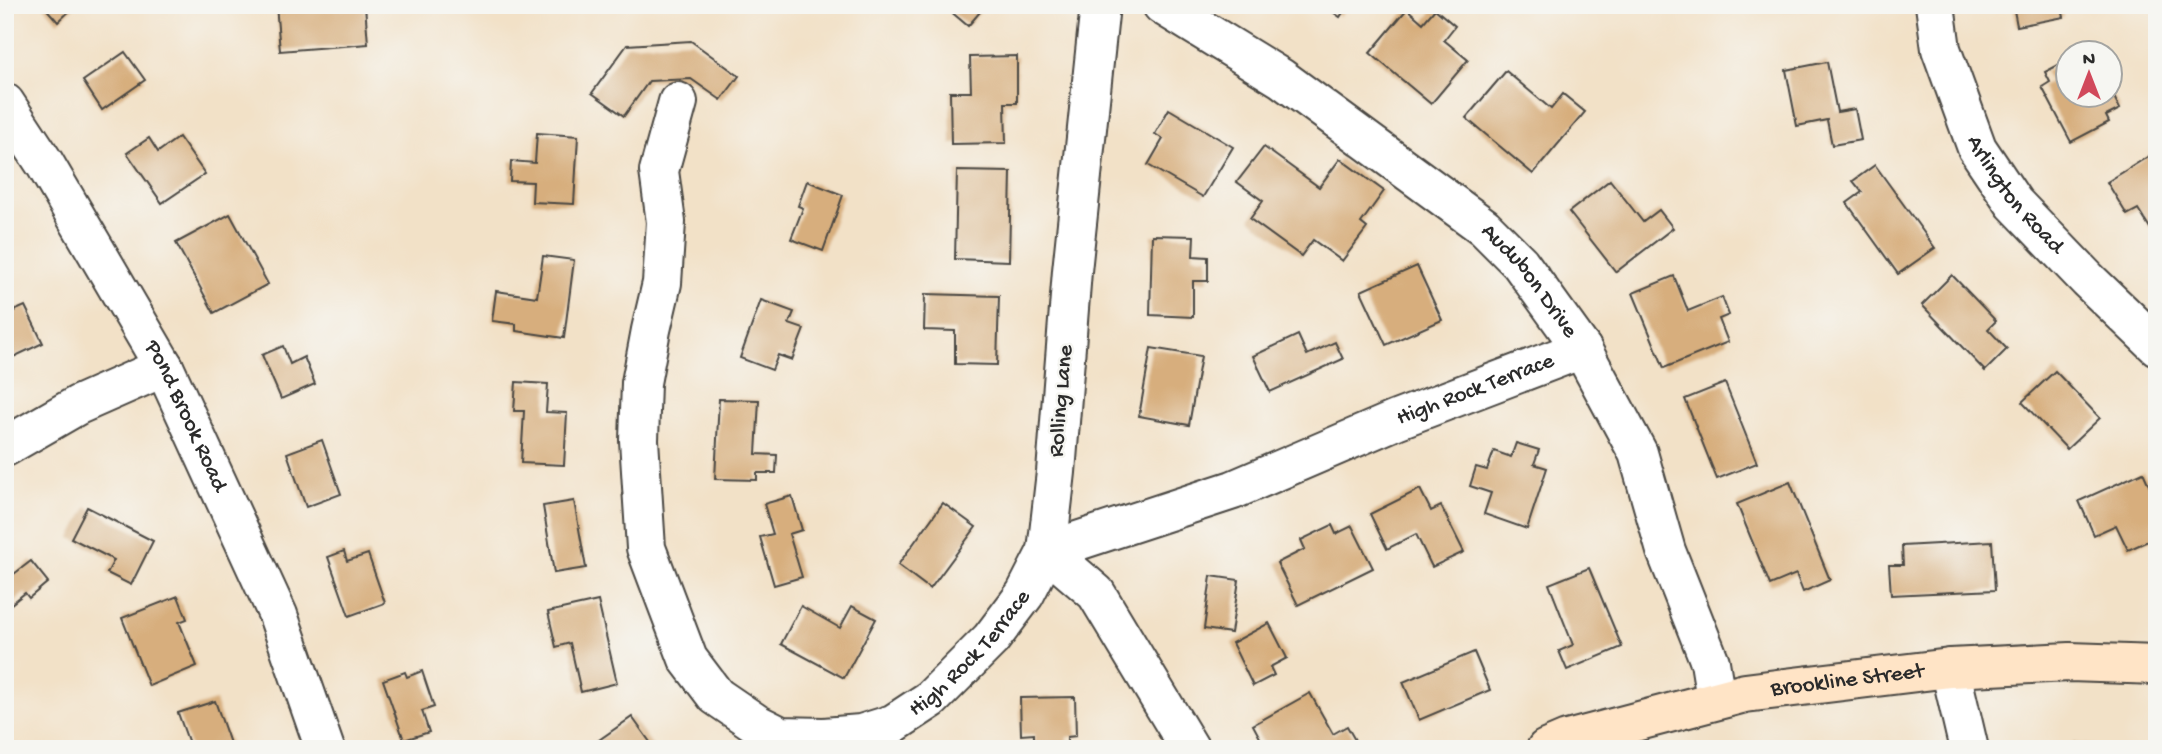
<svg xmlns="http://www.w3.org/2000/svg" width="2162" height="754" viewBox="0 0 2162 754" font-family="'Gochi Hand',sans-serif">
	<rect width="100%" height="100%" fill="#f6f6f2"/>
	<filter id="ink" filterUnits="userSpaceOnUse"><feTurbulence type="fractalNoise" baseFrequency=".0143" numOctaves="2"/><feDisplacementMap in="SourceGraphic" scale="14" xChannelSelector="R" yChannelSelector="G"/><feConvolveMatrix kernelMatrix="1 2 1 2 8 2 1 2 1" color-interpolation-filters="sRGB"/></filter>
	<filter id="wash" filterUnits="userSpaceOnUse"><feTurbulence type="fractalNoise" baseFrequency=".00686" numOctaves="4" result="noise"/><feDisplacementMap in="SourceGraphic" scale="28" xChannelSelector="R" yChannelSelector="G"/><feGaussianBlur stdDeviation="1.57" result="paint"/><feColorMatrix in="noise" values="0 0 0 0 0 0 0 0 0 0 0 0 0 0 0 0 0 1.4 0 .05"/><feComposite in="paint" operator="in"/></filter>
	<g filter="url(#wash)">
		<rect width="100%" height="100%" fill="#f2e1c7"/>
		<g id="blocks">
			<!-- building -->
			<g fill="#d7ae7d">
				<path d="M 43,5 L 76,5 L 58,22 Z"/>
				<path d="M 276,5 L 365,5 L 368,44 L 280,51 Z"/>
				<path d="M 943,5 L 986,5 L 968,26 Z"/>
				<path d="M 1323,5 L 1348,5 L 1340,17 Z"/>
				<path d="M 1778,5 L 1821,5 L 1821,8 L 1778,11 Z"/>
				<path d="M 2013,5 L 2061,5 L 2064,17 L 2017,26 Z"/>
				<path d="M 1407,9 L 1423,23 L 1435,9 L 1455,26 L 1444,40 L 1468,60 L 1431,104 L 1370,53 Z"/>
				<path d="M 691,41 L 739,76 L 721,100 L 691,79 L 649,81 L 624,116 L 592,93 L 627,45 Z"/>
				<path d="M 125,52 L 145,80 L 102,110 L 83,81 Z"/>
				<path d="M 1017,56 L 1017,103 L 1005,103 L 1006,143 L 951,144 L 950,92 L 971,92 L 970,57 Z"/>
				<path d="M 2068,60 L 2068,94 L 2110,94 L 2110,89 L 2120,109 L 2106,116 L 2109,122 L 2071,142 L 2042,87 L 2050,82 L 2045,72 Z"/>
				<path d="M 1827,62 L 1837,112 L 1855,109 L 1861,140 L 1832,145 L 1827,120 L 1797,126 L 1786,70 Z"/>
				<path d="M 1506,71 L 1551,109 L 1563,94 L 1585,112 L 1533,174 L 1466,118 Z"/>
				<path d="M 1169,109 L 1233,147 L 1203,197 L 1148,165 L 1163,139 L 1155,134 Z"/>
				<path d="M 537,133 L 578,136 L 574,204 L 532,202 L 533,182 L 510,181 L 511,161 L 535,163 Z"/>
				<path d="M 179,137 L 205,174 L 162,203 L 127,153 L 149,138 L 158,152 Z"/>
				<path d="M 1264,147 L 1319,187 L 1340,159 L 1384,191 L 1361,223 L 1367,228 L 1342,261 L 1313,240 L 1301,256 L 1250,219 L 1263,201 L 1237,182 Z"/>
				<path d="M 2157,151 L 2157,224 L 2150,228 L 2138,209 L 2127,215 L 2107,182 Z"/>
				<path d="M 1875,165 L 1935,248 L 1898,274 L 1847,203 L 1862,192 L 1853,181 Z"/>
				<path d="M 957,171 L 1011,172 L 1009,261 L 955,259 Z"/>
				<path d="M 1610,180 L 1643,222 L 1659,210 L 1673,228 L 1616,272 L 1569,212 Z"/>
				<path d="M 807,181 L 843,195 L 823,251 L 791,239 L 803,208 L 798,206 Z"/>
				<path d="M 230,214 L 268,284 L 214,313 L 176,243 Z"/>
				<path d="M 1152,235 L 1194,236 L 1193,256 L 1208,257 L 1208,281 L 1193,281 L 1193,317 L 1150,315 Z"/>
				<path d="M 543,256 L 574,260 L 564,338 L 516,331 L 516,324 L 492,321 L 496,291 L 537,297 Z"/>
				<path d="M 1417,266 L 1442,320 L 1386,345 L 1361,291 Z"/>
				<path d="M 1952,275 L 1996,321 L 1988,329 L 2007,349 L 1985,371 L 1922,305 Z"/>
				<path d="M 1674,276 L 1688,311 L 1722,297 L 1729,315 L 1719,319 L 1728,342 L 1664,368 L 1633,293 Z"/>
				<path d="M 925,294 L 999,296 L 997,365 L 955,364 L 955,331 L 924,330 Z"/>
				<path d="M 761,300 L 794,312 L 789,324 L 804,329 L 792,360 L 778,355 L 772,370 L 740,358 Z"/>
				<path d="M 25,306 L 43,343 L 5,361 L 5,315 Z"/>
				<path d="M 1298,335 L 1307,355 L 1335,342 L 1343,359 L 1270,392 L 1253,356 Z"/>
				<path d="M 283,346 L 290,364 L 304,357 L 315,384 L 281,399 L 262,355 Z"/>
				<path d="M 1151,348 L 1201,356 L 1189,425 L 1139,416 Z"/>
				<path d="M 2055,371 L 2100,418 L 2067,449 L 2022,402 Z"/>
				<path d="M 516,382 L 548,384 L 546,412 L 567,413 L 564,465 L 521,463 L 524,411 L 514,411 Z"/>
				<path d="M 1725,383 L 1757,463 L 1717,479 L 1685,399 Z"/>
				<path d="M 719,399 L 759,400 L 756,454 L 777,455 L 776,473 L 757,473 L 757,480 L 715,479 Z"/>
				<path d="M 322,440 L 341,494 L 306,507 L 287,453 Z"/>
				<path d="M 1516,443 L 1539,450 L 1534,464 L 1547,468 L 1527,529 L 1484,514 L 1491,493 L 1470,486 L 1476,467 L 1487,470 L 1494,451 L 1511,457 Z"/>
				<path d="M 2143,472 L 2157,503 L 2157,537 L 2128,550 L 2116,525 L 2094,535 L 2079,501 Z"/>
				<path d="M 1790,482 L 1830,580 L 1803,592 L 1796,574 L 1770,585 L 1737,504 Z"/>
				<path d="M 1420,489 L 1431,511 L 1441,506 L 1464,552 L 1432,567 L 1416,534 L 1387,549 L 1370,514 Z"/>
				<path d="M 792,496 L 802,530 L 789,534 L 802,577 L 774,585 L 760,537 L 773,534 L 764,504 Z"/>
				<path d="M 574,501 L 586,568 L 554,573 L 543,506 Z"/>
				<path d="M 943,503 L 976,527 L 930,589 L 898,565 Z"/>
				<path d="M 87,507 L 153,541 L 131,585 L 107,573 L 114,560 L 71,538 Z"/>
				<path d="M 1332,525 L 1336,534 L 1352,526 L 1373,568 L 1298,605 L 1277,563 L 1305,549 L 1301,540 Z"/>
				<path d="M 1992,541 L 1995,590 L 1891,595 L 1889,565 L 1903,565 L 1902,546 Z"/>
				<path d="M 344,551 L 347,561 L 368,554 L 385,603 L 349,616 L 328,557 Z"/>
				<path d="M 31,561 L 48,582 L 29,598 L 25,593 L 5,609 L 5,564 L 14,574 Z"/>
				<path d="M 1589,568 L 1622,647 L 1567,670 L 1559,651 L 1573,645 L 1549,584 Z"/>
				<path d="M 1211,576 L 1239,580 L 1231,633 L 1204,629 Z"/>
				<path d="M 178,596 L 187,619 L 179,622 L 197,666 L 149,686 L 122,618 Z"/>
				<path d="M 598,601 L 617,683 L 581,692 L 570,643 L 556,647 L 548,612 Z"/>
				<path d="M 801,606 L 840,628 L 852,606 L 876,619 L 844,678 L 781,644 Z"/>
				<path d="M 1269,623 L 1287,658 L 1270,667 L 1274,675 L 1253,686 L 1232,643 Z"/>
				<path d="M 1474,652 L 1490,690 L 1419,720 L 1403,682 Z"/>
				<path d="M 422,671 L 434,707 L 422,711 L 429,732 L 404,740 L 383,680 L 405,672 L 407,677 Z"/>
				<path d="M 1310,693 L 1333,734 L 1347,726 L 1360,749 L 1266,749 L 1253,725 Z"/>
				<path d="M 1075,697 L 1076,736 L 1067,737 L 1067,747 L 1034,748 L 1034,734 L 1021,735 L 1020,698 Z"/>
				<path d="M 215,701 L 232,749 L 191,749 L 178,713 Z"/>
				<path d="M 632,717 L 655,749 L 605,749 L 599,740 Z"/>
				<path d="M 2072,743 L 2105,747 L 2105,749 L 2071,749 Z"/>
			</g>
		</g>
	</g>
	<g filter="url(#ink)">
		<use href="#blocks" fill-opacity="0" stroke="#494642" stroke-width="2"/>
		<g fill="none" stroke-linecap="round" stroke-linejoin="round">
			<!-- minor casing -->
			<g stroke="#494642" stroke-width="42">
				<g id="minor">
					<path d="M 1100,5 L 1072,271 L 1056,472 L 1047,551 L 1096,593 L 1190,749"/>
					<path id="s1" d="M 1162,5 L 1281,78 L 1484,227 L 1520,263 L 1582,349 L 1638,453 L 1666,551 L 1710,662 L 1716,699"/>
					<path id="s2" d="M 1935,5 L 1941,49 L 1977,148 L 2014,203 L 2088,280 L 2157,346"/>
					<path id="s3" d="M 678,102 L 659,171 L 666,222 L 662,283 L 651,330 L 641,383 L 639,440 L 646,548 L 688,659 L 716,696 L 757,724 L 781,736 L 824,737 L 861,734 L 893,724 L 931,699 L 991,639 L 1025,594 L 1047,551 L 1233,490 L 1396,420 L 1582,349"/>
					<path id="s4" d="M 5,103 L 45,164 L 164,367 L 278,615 L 325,749"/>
					<path d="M 5,447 L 78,405 L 164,367"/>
					<path d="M 1950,668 L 1969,749"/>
				</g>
			</g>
			<!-- secondary casing -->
			<g stroke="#494642" stroke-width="42">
				<g id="secondary">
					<path id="s5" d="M 1546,749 L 1567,740 L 1745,693 L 1950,668 L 2070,662 L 2157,665"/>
				</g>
			</g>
			<!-- minor -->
			<use href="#minor" stroke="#fff" stroke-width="38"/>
			<!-- secondary -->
			<use href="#secondary" stroke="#ffe4c6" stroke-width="38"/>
		</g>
	</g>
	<g text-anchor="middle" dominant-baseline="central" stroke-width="5" stroke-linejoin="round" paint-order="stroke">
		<!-- street labels -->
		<g font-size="23" fill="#2b2b2b" stroke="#f6f6f2">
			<text stroke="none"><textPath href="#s2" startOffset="210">Arlington Road</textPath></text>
			<text stroke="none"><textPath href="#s1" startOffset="462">Audubon Drive</textPath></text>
			<text stroke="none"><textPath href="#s3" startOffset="1500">High Rock Terrace</textPath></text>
			<text transform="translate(1062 401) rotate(-85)">Rolling Lane</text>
			<text stroke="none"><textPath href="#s4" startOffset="362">Pond Brook Road</textPath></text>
			<text stroke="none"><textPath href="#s3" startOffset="912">High Rock Terrace</textPath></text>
			<text stroke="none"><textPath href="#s5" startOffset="310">Brookline Street</textPath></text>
		</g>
	</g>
	<!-- margin -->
	<rect width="2162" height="754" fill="none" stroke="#f6f6f2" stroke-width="28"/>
	<!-- north arrow -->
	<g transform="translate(2089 74)"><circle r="33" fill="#f6f6f2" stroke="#a5a5a2" stroke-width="2"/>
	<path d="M0-5L12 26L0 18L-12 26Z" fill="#d1495b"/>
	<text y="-10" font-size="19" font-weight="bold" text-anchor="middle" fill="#2b2b2b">N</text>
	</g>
</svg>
